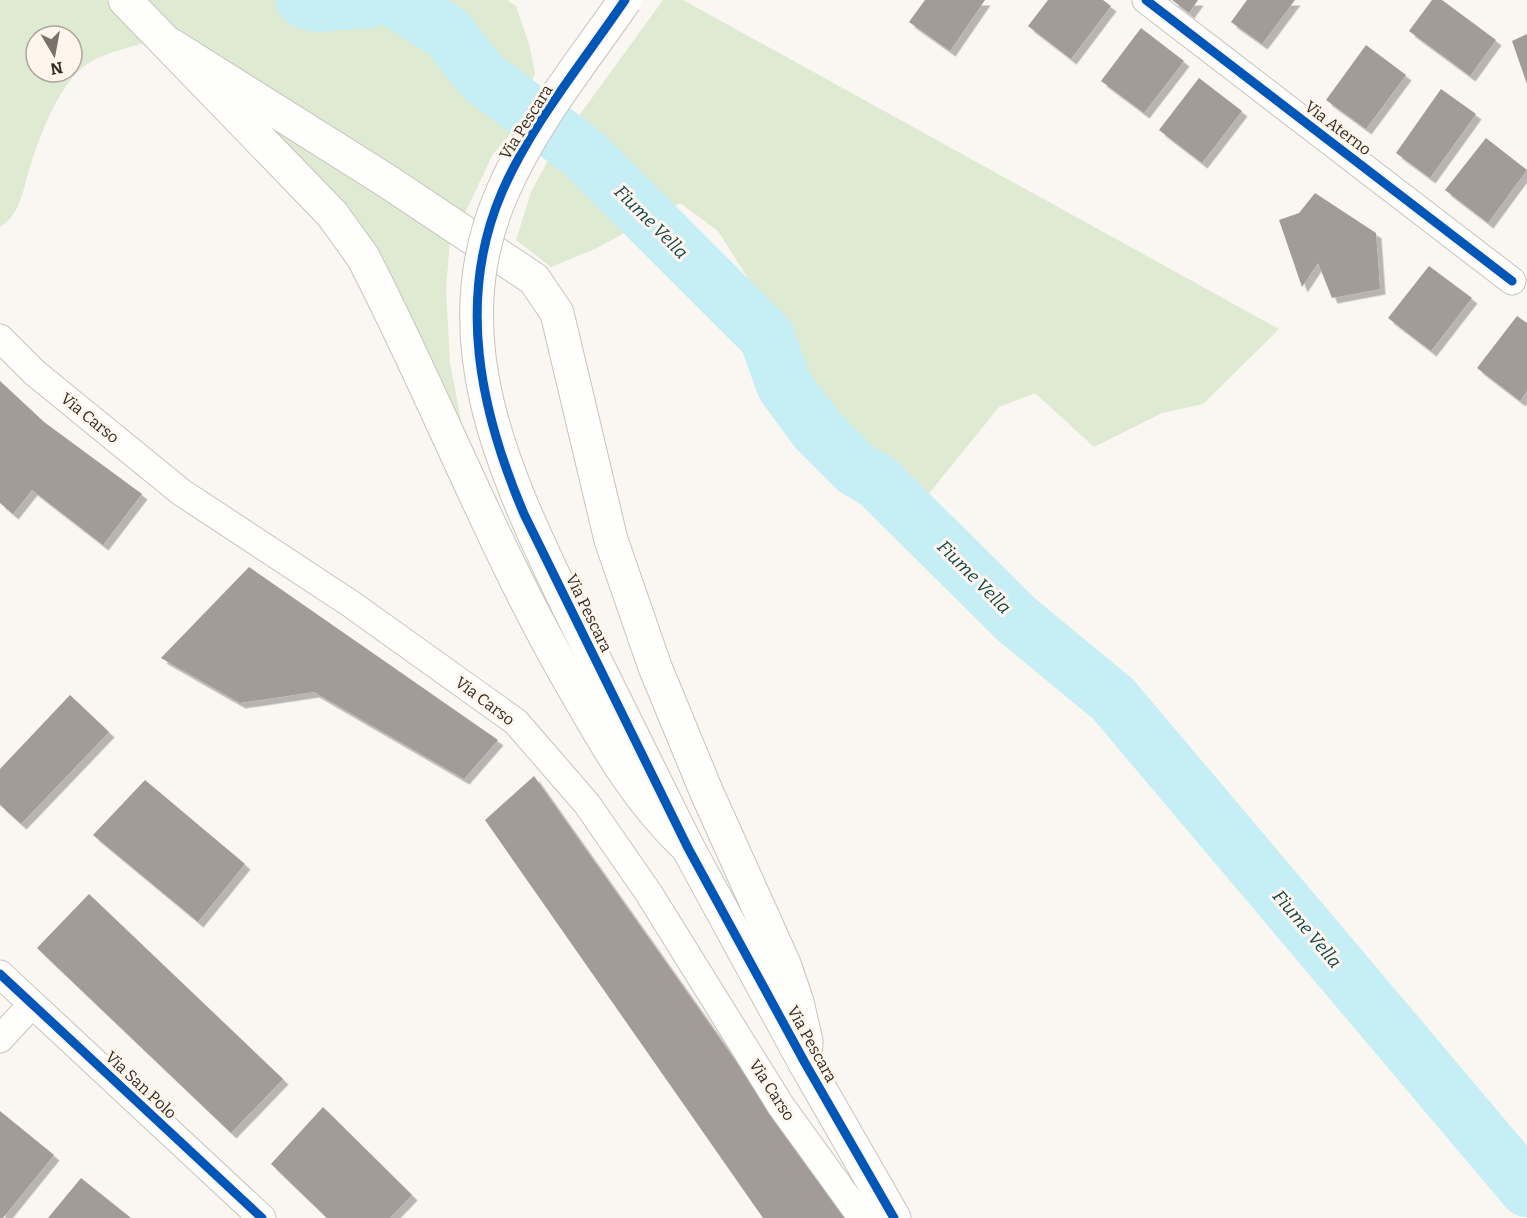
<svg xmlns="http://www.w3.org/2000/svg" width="1527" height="1218" viewBox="0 0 1527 1218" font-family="Bitter,serif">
	<defs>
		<filter id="shadow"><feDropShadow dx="5.5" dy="5.5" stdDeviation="0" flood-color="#0004"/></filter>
	</defs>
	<rect width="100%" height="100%" fill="#faf6f1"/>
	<!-- green -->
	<g fill="#dfead2" fill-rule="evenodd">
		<path d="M 0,0 L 116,0 L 153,40 C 133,47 110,51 92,61 C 61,77 40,135 30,167 C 23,189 21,214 0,227 ZM 36,36 L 72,36 L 72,72 L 36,72 Z"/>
		<path d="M 143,0 L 365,0 L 371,8 L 395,0 L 507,0 L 516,6 L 529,44 L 535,73 L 510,134 L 493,154 L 464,215 L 230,70 L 164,21 Z"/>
		<path d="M 663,0 L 683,0 L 1279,329 L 1203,404 L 1162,413 L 1094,447 L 1035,393 L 999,407 L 918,507 L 867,454 L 834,429 L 795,380 L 762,316 L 751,283 L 718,231 L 680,203 L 597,248 L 551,267 L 516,240 L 531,192 L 552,153 Z"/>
		<path d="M 239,103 L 450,241 L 446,289 L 450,363 L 466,446 L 402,319 Z"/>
	</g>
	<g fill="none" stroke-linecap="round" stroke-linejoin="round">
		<!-- river -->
		<g stroke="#c5eef5" stroke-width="56">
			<path d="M 304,0 L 316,4 L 368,0"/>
			<path d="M 395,0 L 448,33 L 481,76 L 583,153 L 767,337 L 784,385 L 817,430 L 856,469 L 877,481 L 1016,619 L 1113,699 L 1527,1189"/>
		</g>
	</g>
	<!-- building -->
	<g fill="#a29b98" filter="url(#shadow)">
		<path d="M 925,0 L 985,0 L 950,51 L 909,22 Z"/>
		<path d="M 1048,0 L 1103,0 L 1111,6 L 1071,59 L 1028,26 Z"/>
		<path d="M 1172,0 L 1198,0 L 1189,13 Z"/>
		<path d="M 1247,0 L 1295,0 L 1262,44 L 1231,22 Z"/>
		<path d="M 1432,0 L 1442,0 L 1496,40 L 1470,76 L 1409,31 Z"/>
		<path d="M 1141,28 L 1184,61 L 1144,113 L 1101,81 Z"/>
		<path d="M 1527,34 L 1527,84 L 1512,41 Z"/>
		<path d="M 1366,45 L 1406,75 L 1366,129 L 1326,100 Z"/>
		<path d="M 1199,78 L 1242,111 L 1202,163 L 1159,130 Z"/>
		<path d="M 1441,89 L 1476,114 L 1430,178 L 1396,153 Z"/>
		<path d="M 1486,138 L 1527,170 L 1488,223 L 1445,190 Z"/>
		<path d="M 1315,193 L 1376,233 L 1380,289 L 1332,298 L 1318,263 L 1302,287 L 1279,220 L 1299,213 Z"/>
		<path d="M 1429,266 L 1472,298 L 1431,351 L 1388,318 Z"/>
		<path d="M 1517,316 L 1527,323 L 1527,391 L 1520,401 L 1477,368 Z"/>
		<path d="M 0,381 L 44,422 L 142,494 L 103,545 L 32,490 L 13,514 L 0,503 Z"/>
		<path d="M 249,567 L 498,740 L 464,779 L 314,692 L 240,703 L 161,658 Z"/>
		<path d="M 70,695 L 109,732 L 21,824 L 0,805 L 0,769 Z"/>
		<path d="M 534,776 L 847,1218 L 763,1218 L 485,820 Z"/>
		<path d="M 145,780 L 245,864 L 198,922 L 93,835 Z"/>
		<path d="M 89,894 L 283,1079 L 231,1133 L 37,948 Z"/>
		<path d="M 323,1107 L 412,1195 L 390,1218 L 327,1218 L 271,1164 Z"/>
		<path d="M 0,1111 L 54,1155 L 3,1218 L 0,1218 Z"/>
		<path d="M 81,1178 L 131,1218 L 48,1218 Z"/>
	</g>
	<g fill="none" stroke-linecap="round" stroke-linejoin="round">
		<!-- street casing -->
		<g stroke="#c8c3bd" stroke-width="29">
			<g id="street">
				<path d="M 1146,0 L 1512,281"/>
				<path d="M 0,338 L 35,373 L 181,492 L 351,604 L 516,722 L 587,804 L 648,892 L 781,1106 L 862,1218"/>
				<path d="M 0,974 L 262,1218"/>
				<path d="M 0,1039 L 32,1004"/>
			</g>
		</g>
		<!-- secondary casing -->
		<g stroke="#c8c3bd" stroke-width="35">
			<g id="secondary">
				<path d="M 125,0 L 332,214 L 363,257 C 437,400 494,551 575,690 C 608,748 639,802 688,848"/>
				<path d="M 171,45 L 387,181 L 534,279 L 557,313 L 611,540 L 655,667 L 707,793 L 784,964 L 797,1002 L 806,1041 L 805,1063"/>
				<path d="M 568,606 L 688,848 L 805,1063 L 894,1218"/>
			</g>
		</g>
		<!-- street -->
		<use href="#street" stroke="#fefefd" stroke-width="27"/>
		<!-- secondary -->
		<use href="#secondary" stroke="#fefefd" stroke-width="33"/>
		<!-- secondary-bridge casing -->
		<g stroke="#c8c3bd" stroke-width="35" stroke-linecap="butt">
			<path id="secondary-bridge" d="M 568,606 C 505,474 438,337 503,191 C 533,122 583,61 625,0"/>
		</g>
		<!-- secondary-bridge -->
		<use href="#secondary-bridge" stroke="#fefefd" stroke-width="33"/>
		<!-- cycleway casing -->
		<g stroke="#fef6ed" stroke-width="13">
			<g id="cycleway">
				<path d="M 625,0 C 583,62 532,123 502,192 C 456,299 480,411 524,514 L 688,848 L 805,1063 L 894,1218"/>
				<path d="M 1146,0 L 1512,281"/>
				<path d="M 0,974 L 262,1218"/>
			</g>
		</g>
		<!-- cycleway -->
		<use href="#cycleway" stroke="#0057b8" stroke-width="9"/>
	</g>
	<g text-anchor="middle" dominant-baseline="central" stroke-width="6" stroke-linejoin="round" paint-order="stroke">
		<!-- street labels -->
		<g font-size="16" fill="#322b22" stroke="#fef6ed">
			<text transform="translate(526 122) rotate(-58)">Via Pescara</text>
			<text transform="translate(1338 128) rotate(37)">Via Aterno</text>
			<text transform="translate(90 418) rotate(39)">Via Carso</text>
			<text transform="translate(589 613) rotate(64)">Via Pescara</text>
			<text transform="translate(485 701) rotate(37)">Via Carso</text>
			<text transform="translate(812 1044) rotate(61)">Via Pescara</text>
			<text transform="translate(141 1085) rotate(43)">Via San Polo</text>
			<text transform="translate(772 1090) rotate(57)">Via Carso</text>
		</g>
		<!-- water labels -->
		<g font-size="18" font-style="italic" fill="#0c434c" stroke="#fef6ed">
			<text transform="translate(651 222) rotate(45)">Fiume Vella</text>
			<text transform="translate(974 577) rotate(45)">Fiume Vella</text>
			<text transform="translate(1307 929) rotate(50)">Fiume Vella</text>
		</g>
	</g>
	<!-- north arrow -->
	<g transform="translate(54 54) rotate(170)"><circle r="28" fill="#fef6ed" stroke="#aca59c" stroke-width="1.5"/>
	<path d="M0-4.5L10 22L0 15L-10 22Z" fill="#78726a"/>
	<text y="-9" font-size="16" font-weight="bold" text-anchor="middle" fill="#322b22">N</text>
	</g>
</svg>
